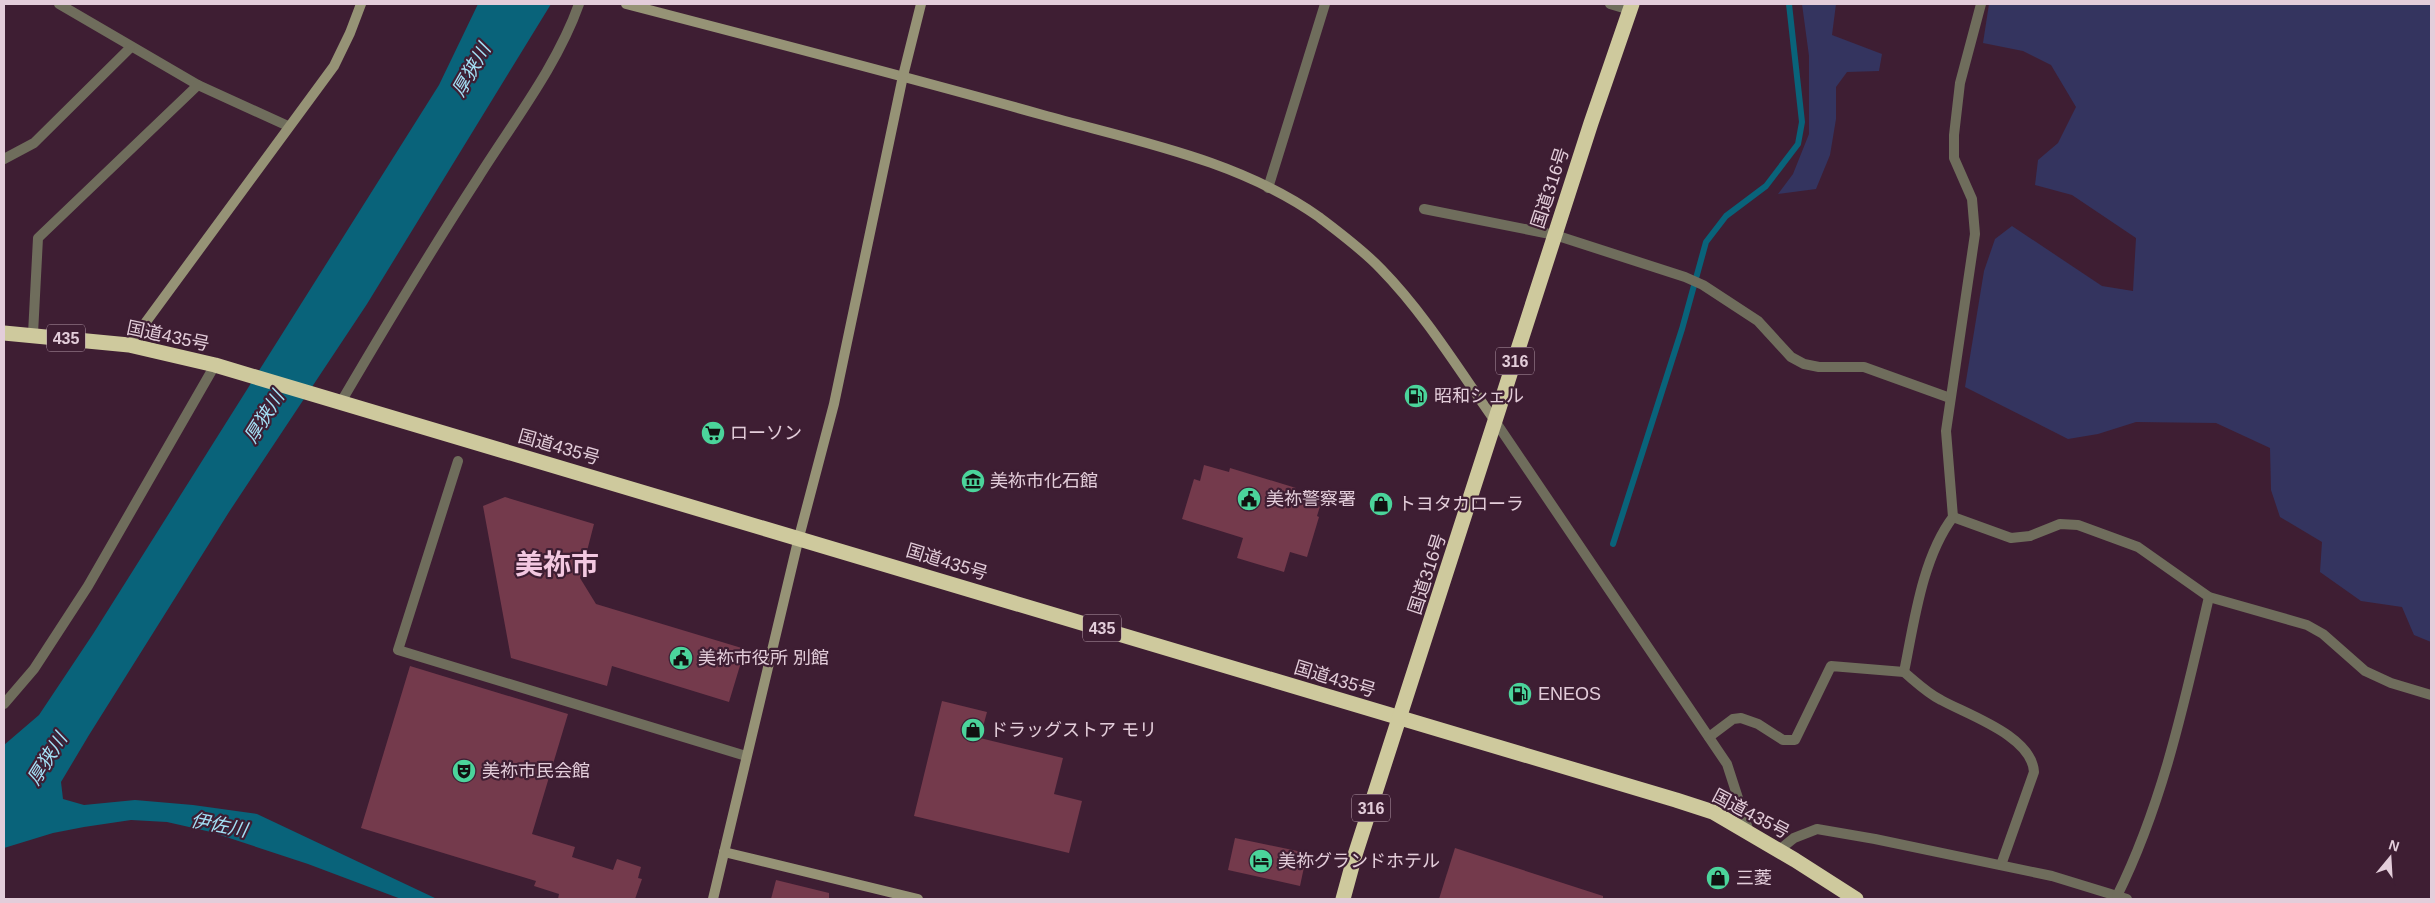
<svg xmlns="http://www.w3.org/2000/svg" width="2435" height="903" viewBox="0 0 2435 903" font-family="Arial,'Noto Sans JP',sans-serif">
	<rect width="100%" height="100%" fill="#3e1e33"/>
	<!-- green -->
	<g fill="#34345f">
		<path d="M 1802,4 L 1836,4 L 1832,35 L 1882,54 L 1879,71 L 1847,72 L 1836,87 L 1836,119 L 1830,155 L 1816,189 L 1778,194 L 1793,174 L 1809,134 L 1809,56 Z"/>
		<path d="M 1989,4 L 2431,4 L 2431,642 L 2414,635 L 2402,607 L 2361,601 L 2320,572 L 2322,542 L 2280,517 L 2271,490 L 2270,448 L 2216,423 L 2136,422 L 2098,434 L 2068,439 L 1965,387 L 1984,271 L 1995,239 L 2012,226 L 2102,286 L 2133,291 L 2136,238 L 2072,195 L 2035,185 L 2038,160 L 2058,143 L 2076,107 L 2051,65 L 2023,51 L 1983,43 Z"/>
	</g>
	<!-- water -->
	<path fill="#09637a" d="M 478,4 L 551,4 L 367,304 L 229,512 L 89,735 L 61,782 L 63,799 L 84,805 L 135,800 L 193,805 L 257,814 L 437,899 L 401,899 L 308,864 L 211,832 L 167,822 L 131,820 L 84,827 L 53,833 L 4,848 L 4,745 L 39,715 L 93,634 L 439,85 Z"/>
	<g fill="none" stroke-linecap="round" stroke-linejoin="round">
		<!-- stream -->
		<path stroke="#09637a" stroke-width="6" d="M 1613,544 L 1682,329 L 1706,242 L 1726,216 L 1766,186 L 1798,144 L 1802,122 L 1789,4"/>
	</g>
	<!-- building -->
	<g fill="#743a4c">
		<path d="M 1204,465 L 1229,472 L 1230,468 L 1296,488 L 1295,493 L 1322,500 L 1317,516 L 1319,517 L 1307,557 L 1290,552 L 1284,572 L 1237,558 L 1243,538 L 1182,519 L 1194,479 L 1200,481 Z"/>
		<path d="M 505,497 L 594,524 L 580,578 L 596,604 L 745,649 L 729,702 L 612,666 L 607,686 L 511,658 L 483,506 Z"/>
		<path d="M 410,666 L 568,714 L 532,834 L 575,847 L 572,857 L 613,870 L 617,859 L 641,867 L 638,878 L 642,879 L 635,899 L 558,899 L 559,894 L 534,886 L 536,881 L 361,828 Z"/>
		<path d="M 942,701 L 987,712 L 980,738 L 1063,758 L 1054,794 L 1082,801 L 1069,853 L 914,816 Z"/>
		<path d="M 1235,838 L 1307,853 L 1300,886 L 1228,870 Z"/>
		<path d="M 1455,848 L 1603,896 L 1603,899 L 1439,899 Z"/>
		<path d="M 776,880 L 829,893 L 829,899 L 771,899 Z"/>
	</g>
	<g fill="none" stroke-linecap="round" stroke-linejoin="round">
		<!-- lane -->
		<g stroke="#6f6d5c" stroke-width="10">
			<path d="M 1610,4 L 1630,10"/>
			<path d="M 458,461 L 398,650 L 746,756"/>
		</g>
		<!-- street -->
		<g stroke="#6f6d5c" stroke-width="10">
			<path d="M 59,4 L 198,85 L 288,126"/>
			<path d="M 4,159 L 34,143 L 130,48"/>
			<path d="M 1268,188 L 1325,4"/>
			<path d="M 1424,209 L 1555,235 L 1685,277 L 1703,285 L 1758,321 L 1791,357 L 1804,364 L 1819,367 L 1864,367 L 1950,398"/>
			<path d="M 33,334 L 38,238 L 198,85"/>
			<path d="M 341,402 C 385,327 430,252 478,178 C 513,122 557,66 579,4"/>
			<path d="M 1495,421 L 1727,764 L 1749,832"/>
			<path d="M 1953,517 L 2011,538 L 2030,536 L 2060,524 L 2078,525 L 2138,547 L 2209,597 L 2307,625 L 2323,634 L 2365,671 L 2391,683 L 2431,695"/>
			<path d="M 1904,672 C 1916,682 1927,693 1941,700 C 1968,715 2032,736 2034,772 L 2001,865"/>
			<path d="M 4,704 L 34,669 L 88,586 L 215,365"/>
			<path d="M 1709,737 L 1733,719 L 1741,718 L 1758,724 L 1783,740 L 1795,740 L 1831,666 L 1904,672 C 1914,623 1922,558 1953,517 L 1946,431 L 1975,234 L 1972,199 L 1954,158 L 1954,135 L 1960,83 L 1981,4"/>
			<path d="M 1779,850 L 1794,838 L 1817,829 L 1875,839 L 2052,876 L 2127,899"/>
			<path d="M 2117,896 C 2164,801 2185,699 2209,597"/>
		</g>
		<!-- secondary -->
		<g stroke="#969376" stroke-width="10">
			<path d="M 626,4 C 765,40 904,76 1043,115 C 1136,141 1239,160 1319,217 C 1340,233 1363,250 1381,269 C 1425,314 1459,370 1495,421"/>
			<path d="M 129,345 L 334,66 L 350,33 L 361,4"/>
			<path d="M 724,852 L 918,899"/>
			<path d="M 713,899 L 799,537 L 834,404 L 903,76 L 921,4"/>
		</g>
		<!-- highway -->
		<g stroke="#cec99d" stroke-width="15">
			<path d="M 4,333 L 129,345 L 215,365 L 1676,800 L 1713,812 L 1795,860 L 1856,899"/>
			<path d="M 1343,899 L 1355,855 L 1591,123 L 1632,4"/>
		</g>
	</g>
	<!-- icons -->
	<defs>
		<g id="fuel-disc" transform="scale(1.25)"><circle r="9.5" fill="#4bd49b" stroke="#3e1e33"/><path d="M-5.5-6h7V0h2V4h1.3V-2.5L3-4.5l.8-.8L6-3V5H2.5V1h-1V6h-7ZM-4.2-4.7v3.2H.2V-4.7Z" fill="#111"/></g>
		<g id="supermarket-disc" transform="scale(1.25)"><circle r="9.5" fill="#4bd49b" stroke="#3e1e33"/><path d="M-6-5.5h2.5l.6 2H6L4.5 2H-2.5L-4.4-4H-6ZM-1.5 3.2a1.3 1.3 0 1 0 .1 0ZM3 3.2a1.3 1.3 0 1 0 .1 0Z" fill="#111"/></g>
		<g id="museum-disc" transform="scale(1.25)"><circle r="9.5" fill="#4bd49b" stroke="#3e1e33"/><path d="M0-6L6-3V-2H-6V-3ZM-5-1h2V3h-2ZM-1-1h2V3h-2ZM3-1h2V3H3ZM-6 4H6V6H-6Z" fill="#111"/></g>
		<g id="civic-disc" transform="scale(1.25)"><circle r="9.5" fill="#4bd49b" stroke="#3e1e33"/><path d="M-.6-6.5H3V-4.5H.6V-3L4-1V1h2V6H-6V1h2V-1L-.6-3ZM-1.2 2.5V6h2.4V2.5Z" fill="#111"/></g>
		<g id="shop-disc" transform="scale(1.25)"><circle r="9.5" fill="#4bd49b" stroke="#3e1e33"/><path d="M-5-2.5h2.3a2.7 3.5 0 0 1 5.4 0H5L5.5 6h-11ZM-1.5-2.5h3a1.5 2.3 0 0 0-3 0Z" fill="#111"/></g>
		<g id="theatre-disc" transform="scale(1.25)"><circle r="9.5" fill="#4bd49b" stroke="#3e1e33"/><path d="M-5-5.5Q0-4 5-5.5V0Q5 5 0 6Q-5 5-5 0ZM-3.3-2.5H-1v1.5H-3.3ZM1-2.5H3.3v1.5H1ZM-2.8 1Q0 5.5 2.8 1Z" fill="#111"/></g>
		<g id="hotel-disc" transform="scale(1.25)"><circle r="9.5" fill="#4bd49b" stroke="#3e1e33"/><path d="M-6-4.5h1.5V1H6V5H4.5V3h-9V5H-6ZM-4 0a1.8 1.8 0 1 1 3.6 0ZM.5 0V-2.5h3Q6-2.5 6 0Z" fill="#111"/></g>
	</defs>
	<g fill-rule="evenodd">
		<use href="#fuel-disc" x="1416" y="396"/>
		<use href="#supermarket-disc" x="713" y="433"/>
		<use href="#museum-disc" x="973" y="481"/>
		<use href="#civic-disc" x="1249" y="499"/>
		<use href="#shop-disc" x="1381" y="504"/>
		<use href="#civic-disc" x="681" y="658"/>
		<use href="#fuel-disc" x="1520" y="694"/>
		<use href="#shop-disc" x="973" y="730"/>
		<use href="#theatre-disc" x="464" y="771"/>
		<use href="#hotel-disc" x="1261" y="861"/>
		<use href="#shop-disc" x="1718" y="878"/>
	</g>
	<g text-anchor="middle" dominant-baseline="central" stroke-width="4.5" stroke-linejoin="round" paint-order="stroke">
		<!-- shield labels -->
		<g fill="#3e1e33" stroke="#b298a8" stroke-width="1">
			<rect x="47" y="324.5" width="38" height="27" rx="4"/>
			<rect x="1496" y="347.5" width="38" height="27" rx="4"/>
			<rect x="1083" y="614.5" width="38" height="27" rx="4"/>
			<rect x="1352" y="794.5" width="38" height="27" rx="4"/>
		</g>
		<g font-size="16" font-weight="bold" fill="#e3cdda">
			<text x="66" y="338">435</text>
			<text x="1515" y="361">316</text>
			<text x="1102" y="628">435</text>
			<text x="1371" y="808">316</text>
		</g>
		<!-- street labels -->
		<g font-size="18" fill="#e3cdda" stroke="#3e1e33">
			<text transform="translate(1550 188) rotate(-72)">国道316号</text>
			<text transform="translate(168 336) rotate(12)">国道435号</text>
			<text transform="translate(559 447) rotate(16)">国道435号</text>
			<text transform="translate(947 562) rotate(17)">国道435号</text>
			<text transform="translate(1427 574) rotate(-72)">国道316号</text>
			<text transform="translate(1335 679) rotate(17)">国道435号</text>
			<text transform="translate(1751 814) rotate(28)">国道435号</text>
		</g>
		<!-- poi labels -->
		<g font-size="18" fill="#e3cdda" stroke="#3e1e33" text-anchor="start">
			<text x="1434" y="396">昭和シェル</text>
			<text x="730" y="433">ローソン</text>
			<text x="990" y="481">美袮市化石館</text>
			<text x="1266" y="499">美祢警察署</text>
			<text x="1398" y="504">トヨタカローラ</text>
			<text x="698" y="658">美祢市役所 別館</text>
			<text x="1538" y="694">ENEOS</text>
			<text x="990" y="730">ドラッグストア モリ</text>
			<text x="482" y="771">美祢市民会館</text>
			<text x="1278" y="861">美祢グランドホテル</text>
			<text x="1736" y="878">三菱</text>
		</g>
		<!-- water labels -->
		<g font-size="19" font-style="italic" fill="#a4e0f5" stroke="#3e1e33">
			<text transform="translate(471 70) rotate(-60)">厚狭川</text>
			<text transform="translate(264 417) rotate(-58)">厚狭川</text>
			<text transform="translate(47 759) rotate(-58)">厚狭川</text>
			<text transform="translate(219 825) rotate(11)">伊佐川</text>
		</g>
		<!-- town labels -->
		<g font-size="28" font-weight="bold" fill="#f3c8e1" stroke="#3e1e33">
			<text x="557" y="564">美祢市</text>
		</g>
	</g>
	<!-- border -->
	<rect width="2435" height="903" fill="none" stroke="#e3cdda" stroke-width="10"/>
	<!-- north arrow -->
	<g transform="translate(2390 858) rotate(18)" stroke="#3e1e33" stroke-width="4" paint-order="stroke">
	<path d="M0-4L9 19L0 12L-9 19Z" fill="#e3cdda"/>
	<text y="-8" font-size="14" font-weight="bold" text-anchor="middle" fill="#e3cdda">N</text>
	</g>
</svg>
